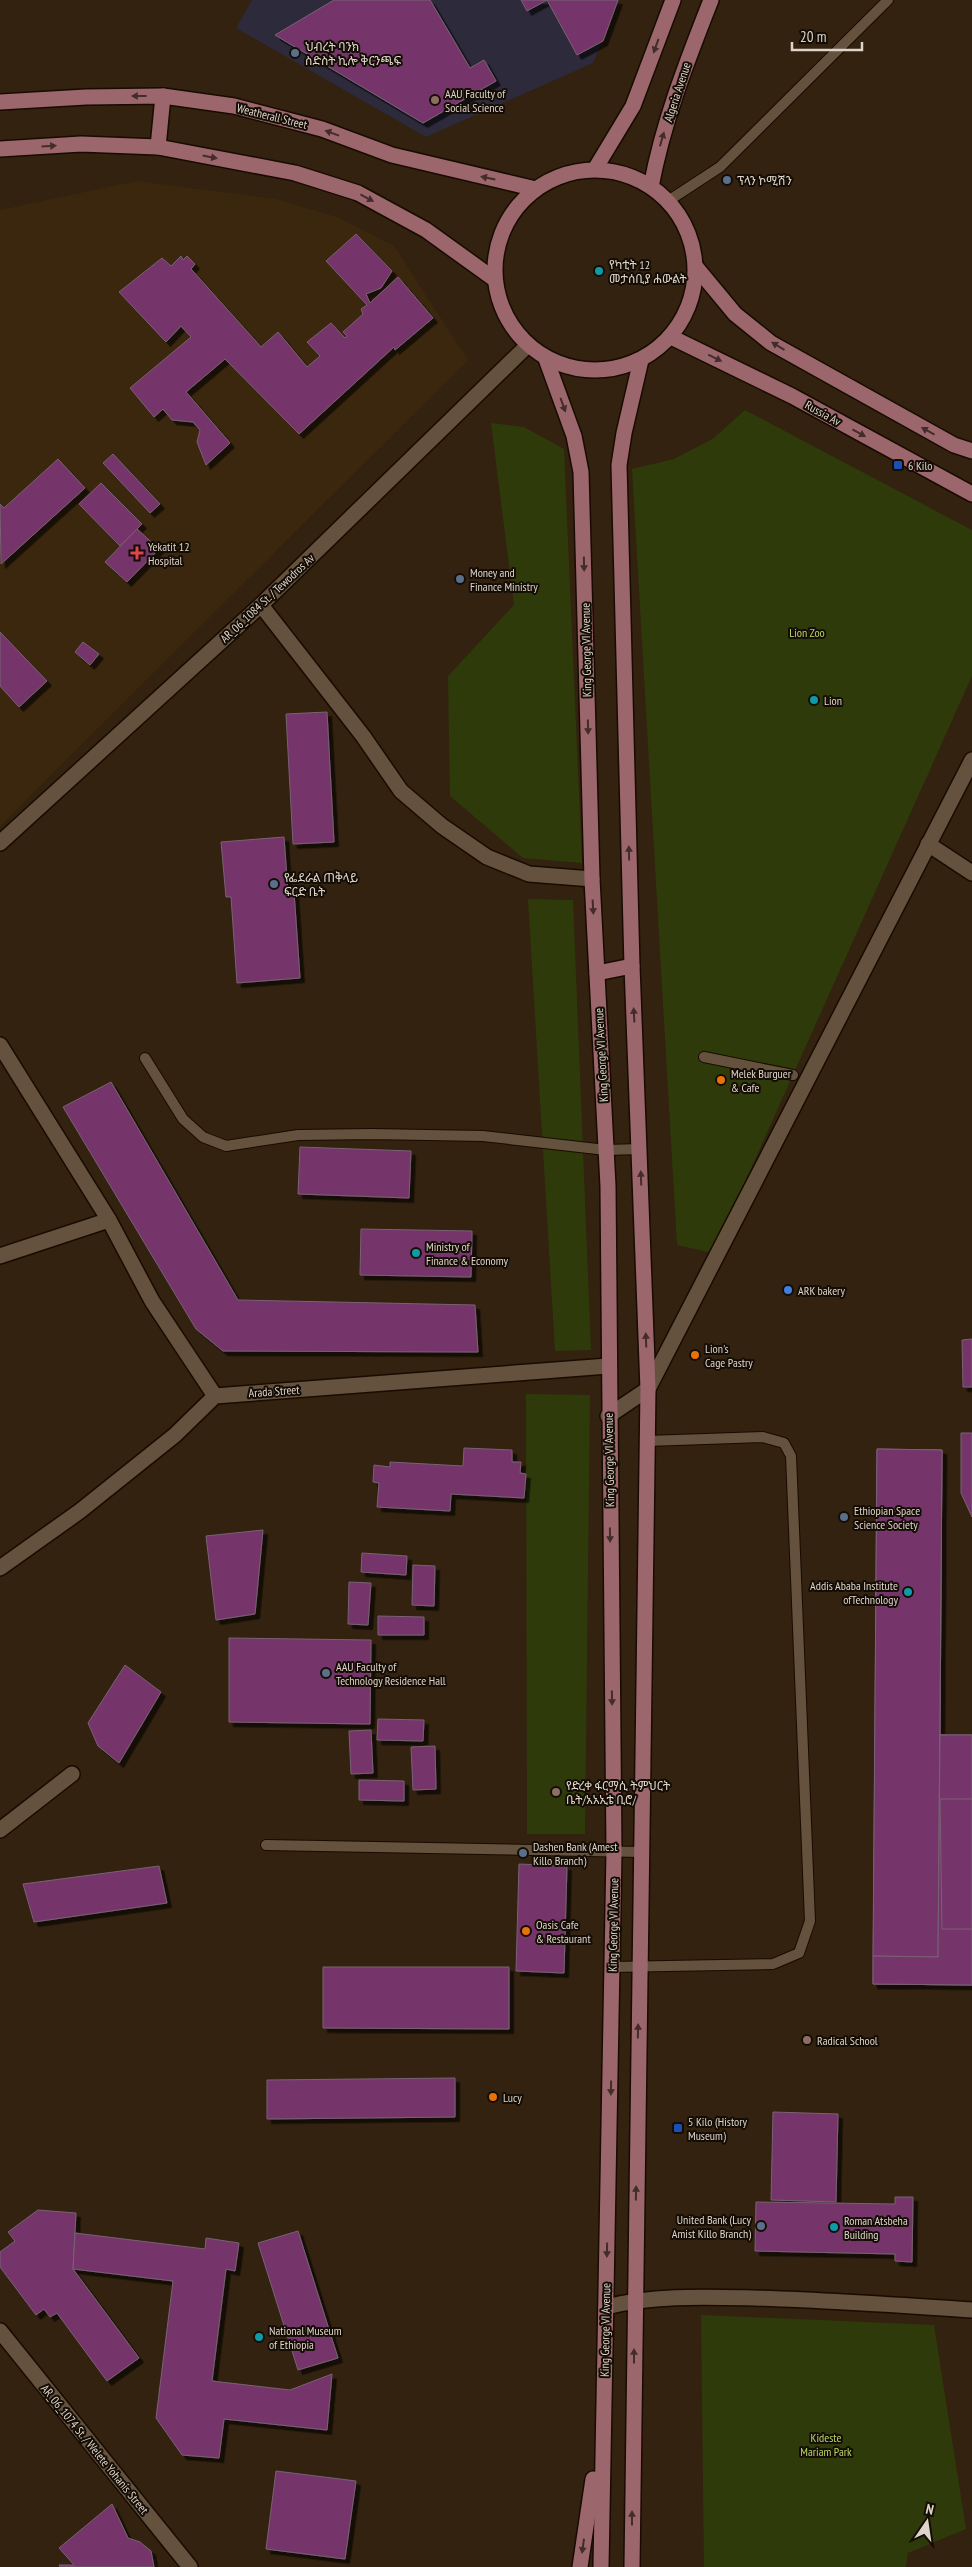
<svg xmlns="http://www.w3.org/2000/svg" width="972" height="2567" viewBox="0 0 972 2567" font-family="'PT Sans Narrow','Noto Sans Ethiopic',sans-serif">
	<defs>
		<filter id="shadow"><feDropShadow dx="4.5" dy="4.5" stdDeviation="0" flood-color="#0009"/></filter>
	</defs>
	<rect width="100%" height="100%" fill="#32220f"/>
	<!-- built -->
	<path fill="#3b260e" d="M 136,181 L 277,199 L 337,217 L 394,246 L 468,360 L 0,826 L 0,210 Z"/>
	<!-- education -->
	<path fill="#2d2a3b" d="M 252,0 L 619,0 L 593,63 L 426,137 L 236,28 Z"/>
	<!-- green -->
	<g fill="#2f3a0b">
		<path d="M 745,410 L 972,530 L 972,676 L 713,1253 L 677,1245 L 632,469 L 674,459 L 714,438 Z"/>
		<path d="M 491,423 L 524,427 L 564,449 L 582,863 L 523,858 L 450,796 L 448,676 L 514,605 Z"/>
		<path d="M 528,899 L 573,900 L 591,1350 L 555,1351 Z"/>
		<path d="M 526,1394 L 590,1395 L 585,1834 L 527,1834 Z"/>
		<path d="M 701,2315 L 934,2325 L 966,2529 L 908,2553 L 906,2567 L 704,2567 Z"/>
	</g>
	<!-- building -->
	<g fill="#74346a" stroke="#796274" filter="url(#shadow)">
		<path d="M 334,0 L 430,0 L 470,68 L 484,60 L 496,81 L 423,123 L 275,35 Z"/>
		<path d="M 521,0 L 618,0 L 603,41 L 577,55 L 547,0 L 527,11 Z"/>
		<path d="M 356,234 L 392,271 L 381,288 L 366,294 L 370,303 L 398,277 L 433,318 L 395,350 L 394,347 L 299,434 L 225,359 L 186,392 L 230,443 L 206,465 L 197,442 L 200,430 L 193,422 L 172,420 L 163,409 L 154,417 L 130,388 L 191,337 L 181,326 L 166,342 L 119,292 L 162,258 L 171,266 L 181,256 L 183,260 L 187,256 L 195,264 L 191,269 L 261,347 L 278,332 L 307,367 L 320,356 L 307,342 L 331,323 L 345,338 L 347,336 L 343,332 L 363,314 L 361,309 L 367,305 L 326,261 Z"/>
		<path d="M 113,454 L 160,504 L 150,513 L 103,463 Z"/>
		<path d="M 58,459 L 85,488 L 1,564 L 0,504 L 4,508 Z"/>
		<path d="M 101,483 L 142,524 L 120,546 L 79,504 Z"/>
		<path d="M 137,529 L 159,549 L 127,582 L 105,562 Z"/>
		<path d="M 0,632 L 47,681 L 19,707 L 0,686 Z"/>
		<path d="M 83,642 L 99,654 L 90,665 L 75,652 Z"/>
		<path d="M 327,712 L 334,842 L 293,844 L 286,714 Z"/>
		<path d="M 284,837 L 288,893 L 294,892 L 300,978 L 237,983 L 231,897 L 226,897 L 221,842 Z"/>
		<path d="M 111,1082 L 238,1300 L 475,1305 L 478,1352 L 223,1351 L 196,1329 L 63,1107 Z"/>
		<path d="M 300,1147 L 411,1151 L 409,1198 L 298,1194 Z"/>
		<path d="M 361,1229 L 472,1231 L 471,1277 L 360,1275 Z"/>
		<path d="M 972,1339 L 972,1387 L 963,1387 L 962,1340 Z"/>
		<path d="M 961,1433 L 972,1433 L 972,1517 L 961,1493 Z"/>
		<path d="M 464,1448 L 512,1450 L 512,1462 L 521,1462 L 520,1473 L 526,1474 L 524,1498 L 451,1494 L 450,1511 L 377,1507 L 379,1483 L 373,1482 L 374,1465 L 390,1467 L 390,1462 L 463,1466 Z"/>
		<path d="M 877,1449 L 942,1450 L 940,1735 L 972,1735 L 972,1985 L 873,1984 Z"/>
		<path d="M 877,1449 L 942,1450 L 938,1957 L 873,1956 Z"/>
		<path d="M 263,1530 L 255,1614 L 216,1620 L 206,1536 Z"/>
		<path d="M 362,1553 L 407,1556 L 406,1575 L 361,1572 Z"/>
		<path d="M 413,1565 L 435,1566 L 434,1606 L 412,1605 Z"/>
		<path d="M 349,1582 L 371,1583 L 368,1625 L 348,1624 Z"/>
		<path d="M 378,1616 L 424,1617 L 424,1635 L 378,1635 Z"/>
		<path d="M 229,1638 L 371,1640 L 370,1724 L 229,1722 Z"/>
		<path d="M 125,1665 L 161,1692 L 119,1763 L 98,1746 L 88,1723 Z"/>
		<path d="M 378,1719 L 424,1720 L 423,1741 L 377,1740 Z"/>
		<path d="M 371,1730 L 373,1773 L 351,1774 L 349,1731 Z"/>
		<path d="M 940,1735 L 972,1735 L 972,1799 L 940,1799 L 942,1929 L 972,1929 L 972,1985 L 873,1984 L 873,1956 L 938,1957 Z"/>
		<path d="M 435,1746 L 436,1789 L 413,1790 L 411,1747 Z"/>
		<path d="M 359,1780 L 404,1781 L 404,1801 L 359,1800 Z"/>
		<path d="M 519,1864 L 567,1866 L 564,1973 L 516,1971 Z"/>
		<path d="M 159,1866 L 167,1903 L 34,1922 L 23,1884 Z"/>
		<path d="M 323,1967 L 509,1967 L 509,2029 L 323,2028 Z"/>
		<path d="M 455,2078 L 455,2117 L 267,2119 L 267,2080 Z"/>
		<path d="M 773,2112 L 838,2114 L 836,2202 L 771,2200 Z"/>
		<path d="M 895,2197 L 913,2197 L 912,2262 L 895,2261 L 895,2254 L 755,2251 L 756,2202 L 895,2204 Z"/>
		<path d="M 38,2210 L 76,2213 L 73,2269 L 139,2358 L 107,2381 L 57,2313 L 50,2317 L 44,2309 L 36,2315 L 0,2267 L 0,2252 L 15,2241 L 8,2232 Z"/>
		<path d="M 298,2231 L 338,2358 L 298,2370 L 258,2243 Z"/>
		<path d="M 75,2233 L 205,2249 L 206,2238 L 239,2243 L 235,2271 L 226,2269 L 212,2381 L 290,2390 L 332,2374 L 327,2430 L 224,2419 L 219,2458 L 182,2455 L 156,2418 L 173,2281 L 73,2269 Z"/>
		<path d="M 276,2471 L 356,2481 L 345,2559 L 266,2549 Z"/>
		<path d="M 112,2504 L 128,2538 L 140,2542 L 151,2551 L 154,2567 L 60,2567 L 59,2565 L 74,2565 L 59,2548 Z"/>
	</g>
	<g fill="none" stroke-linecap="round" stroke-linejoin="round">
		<!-- lane casing -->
		<g stroke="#190b00" stroke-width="12">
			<g id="lane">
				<path d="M 668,201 L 720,167 L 888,0"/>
				<path d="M 704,1057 L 793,1075"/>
				<path d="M 145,1058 L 183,1119 L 203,1137 L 226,1146 L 298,1135 L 372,1134 L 483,1136 L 606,1150 L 640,1149"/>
				<path d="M 266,1845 L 641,1852"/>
				<path d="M 612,1967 L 773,1964 L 799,1953 L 810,1921 L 791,1456 L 784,1443 L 763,1437 L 647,1441"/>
			</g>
		</g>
		<!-- street casing -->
		<g stroke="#190b00" stroke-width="18">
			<g id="street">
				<path d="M 261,605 L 363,736 L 401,791 L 442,826 L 487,857 L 529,874 L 592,879"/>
				<path d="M 928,844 L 972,873"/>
				<path d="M 0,1045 L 109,1220 L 152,1301 L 215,1396"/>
				<path d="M 0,1256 L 109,1220"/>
				<path d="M 0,1568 L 80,1511 L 175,1435 L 215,1396 L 608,1366"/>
				<path d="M 0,1830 L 72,1774"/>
				<path d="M 606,2307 C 654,2295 705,2297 754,2298 C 827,2300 899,2305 972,2310"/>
			</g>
		</g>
		<!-- secondary casing -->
		<g stroke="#190b00" stroke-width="18">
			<g id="secondary">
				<path d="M 0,843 L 261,605 L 528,345"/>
				<path d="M 608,1416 L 648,1389 L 972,760"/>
				<path d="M 0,2331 L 190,2567"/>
			</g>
		</g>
		<!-- primary casing -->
		<g stroke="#190b00" stroke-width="18">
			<g id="primary">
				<path d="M 0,102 L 86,97 L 163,96 L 234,106 L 322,129 L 392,155 L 536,189"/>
				<path d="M 158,147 L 163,96"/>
				<path d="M 0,149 L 81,144 L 158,147 L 295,173 L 358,193 L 426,230 L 494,279"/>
				<path d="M 595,169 L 633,106 L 673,0"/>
				<circle cx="595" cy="270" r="100"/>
				<path d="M 651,187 C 663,122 687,61 711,0"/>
				<path d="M 696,267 L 735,314 L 771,343 L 954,445 L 972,451"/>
				<path d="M 671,337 L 792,396 L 972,494"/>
				<path d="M 546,359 L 574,436 L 581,472 L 592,879 L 608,1186 L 614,1852 L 601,2567"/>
				<path d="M 597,973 L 632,966"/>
				<path d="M 580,2567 L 593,2479"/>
				<path d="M 632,2567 L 648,1389 L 632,966 L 619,465 L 624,433 L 641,360"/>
			</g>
		</g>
		<!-- lane -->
		<use href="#lane" stroke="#64523e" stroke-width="10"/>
		<!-- street -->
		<use href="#street" stroke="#64523e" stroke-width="15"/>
		<!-- secondary -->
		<use href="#secondary" stroke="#64523e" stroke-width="15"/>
		<!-- primary -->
		<use href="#primary" stroke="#9b676d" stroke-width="15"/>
	</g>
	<!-- one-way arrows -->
	<defs><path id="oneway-solid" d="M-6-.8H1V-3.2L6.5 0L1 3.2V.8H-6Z" transform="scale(1.25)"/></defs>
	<g fill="#432c2a">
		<use href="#oneway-solid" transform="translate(656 46) rotate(110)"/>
		<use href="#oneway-solid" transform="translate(139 96) rotate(180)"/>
		<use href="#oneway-solid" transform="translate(332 133) rotate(-160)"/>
		<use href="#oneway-solid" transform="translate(662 139) rotate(-74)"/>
		<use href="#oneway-solid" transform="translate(49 146) rotate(-4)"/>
		<use href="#oneway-solid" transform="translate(210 157) rotate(11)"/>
		<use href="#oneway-solid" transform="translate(488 178) rotate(-168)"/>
		<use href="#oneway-solid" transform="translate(367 198) rotate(28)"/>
		<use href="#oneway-solid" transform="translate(778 346) rotate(-149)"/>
		<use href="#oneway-solid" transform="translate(715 358) rotate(26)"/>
		<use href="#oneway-solid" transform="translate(563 405) rotate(70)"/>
		<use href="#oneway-solid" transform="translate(928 431) rotate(-151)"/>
		<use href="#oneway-solid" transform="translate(859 433) rotate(29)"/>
		<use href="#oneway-solid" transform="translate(584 564) rotate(89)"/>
		<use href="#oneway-solid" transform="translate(588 727) rotate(89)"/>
		<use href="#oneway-solid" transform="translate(629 853) rotate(-91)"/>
		<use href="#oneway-solid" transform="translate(593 907) rotate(87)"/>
		<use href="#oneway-solid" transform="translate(634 1015) rotate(-93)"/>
		<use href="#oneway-solid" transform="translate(641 1178) rotate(-92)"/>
		<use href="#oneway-solid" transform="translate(646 1340) rotate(-92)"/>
		<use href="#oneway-solid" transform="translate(610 1535) rotate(89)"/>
		<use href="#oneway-solid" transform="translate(612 1698) rotate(89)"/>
		<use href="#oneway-solid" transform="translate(638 2031) rotate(-89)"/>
		<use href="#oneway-solid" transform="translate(611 2088) rotate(91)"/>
		<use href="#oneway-solid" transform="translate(636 2193) rotate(-89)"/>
		<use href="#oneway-solid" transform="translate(607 2250) rotate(91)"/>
		<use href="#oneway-solid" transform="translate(634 2356) rotate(-90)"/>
		<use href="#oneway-solid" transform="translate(632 2518) rotate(-90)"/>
		<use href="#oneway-solid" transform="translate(583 2546) rotate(98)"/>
	</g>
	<!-- markers -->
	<g fill="#5c6f8a" stroke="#140d06" stroke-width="2">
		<circle cx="295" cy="53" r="5"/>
		<circle cx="727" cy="180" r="5"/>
		<circle cx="460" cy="579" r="5"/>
		<circle cx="274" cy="884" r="5"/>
		<circle cx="844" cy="1517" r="5"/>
		<circle cx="326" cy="1673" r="5"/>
		<circle cx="523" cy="1853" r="5"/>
		<circle cx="761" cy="2226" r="5"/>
	</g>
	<g fill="#8d6e63" stroke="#140d06" stroke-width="2">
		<circle cx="435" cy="100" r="5"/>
		<circle cx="556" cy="1792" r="5"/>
		<circle cx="807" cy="2040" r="5"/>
	</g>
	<g fill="#0f9aa8" stroke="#140d06" stroke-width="2">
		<circle cx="599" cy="271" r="5"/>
		<circle cx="814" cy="700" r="5"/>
		<circle cx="416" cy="1253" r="5"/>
		<circle cx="908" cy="1592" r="5"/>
		<circle cx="834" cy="2227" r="5"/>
		<circle cx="259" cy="2337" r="5"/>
	</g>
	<g fill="#1a4fb4" stroke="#140d06" stroke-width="2">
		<rect x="893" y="460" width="10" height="10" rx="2.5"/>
		<rect x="673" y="2123" width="10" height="10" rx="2.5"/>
	</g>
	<path fill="#e0444e" stroke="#140d06" stroke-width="2" d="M134.5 545.5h5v5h5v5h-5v5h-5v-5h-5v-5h5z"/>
	<g fill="#e8710a" stroke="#140d06" stroke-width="2">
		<circle cx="721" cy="1080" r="5"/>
		<circle cx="695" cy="1355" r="5"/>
		<circle cx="526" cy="1931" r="5"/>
		<circle cx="493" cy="2097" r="5"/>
	</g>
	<circle fill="#3f7fe0" stroke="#140d06" stroke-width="2" cx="788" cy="1290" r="5"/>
	<g text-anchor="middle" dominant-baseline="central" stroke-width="4" stroke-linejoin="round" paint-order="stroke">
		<!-- poi labels -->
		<g font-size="12" fill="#dfd4c9" stroke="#140d06" text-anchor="start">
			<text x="305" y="46">ህብረት ባንክ<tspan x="305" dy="14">ስድስት ኪሎ ቅርንጫፍ</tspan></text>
			<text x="445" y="93">AAU Faculty of<tspan x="445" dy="14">Social Science</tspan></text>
			<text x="737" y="180">ፕላን ኮሚሽን</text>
			<text x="609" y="264">የካቲት 12<tspan x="609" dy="14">መታሰቢያ ሐውልት</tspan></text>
			<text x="908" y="465">6 Kilo</text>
			<text x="148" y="546">Yekatit 12<tspan x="148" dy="14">Hospital</tspan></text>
			<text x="470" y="572">Money and<tspan x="470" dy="14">Finance Ministry</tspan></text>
			<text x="824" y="700">Lion</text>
			<text x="284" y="877">የፌደራል ጠቅላይ<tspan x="284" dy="14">ፍርድ ቤት</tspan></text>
			<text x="731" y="1073">Melek Burguer<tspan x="731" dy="14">&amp; Cafe</tspan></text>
			<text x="426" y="1246">Ministry of<tspan x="426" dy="14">Finance &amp; Economy</tspan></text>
			<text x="798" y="1290">ARK bakery</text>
			<text x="705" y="1348">Lion's<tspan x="705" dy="14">Cage Pastry</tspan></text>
			<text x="854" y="1510">Ethiopian Space<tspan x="854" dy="14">Science Society</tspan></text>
			<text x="898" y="1585" text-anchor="end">Addis Ababa Institute<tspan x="898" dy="14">ofTechnology</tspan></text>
			<text x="336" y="1666">AAU Faculty of<tspan x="336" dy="14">Technology Residence Hall</tspan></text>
			<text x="566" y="1785">የድረቀ ፋርማሲ ትምህርት<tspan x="566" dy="14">ቤት/አአኢቴ ቢሮ/</tspan></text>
			<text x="533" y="1846">Dashen Bank (Amest<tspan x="533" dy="14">Killo Branch)</tspan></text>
			<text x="536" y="1924">Oasis Cafe<tspan x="536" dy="14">&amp; Restaurant</tspan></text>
			<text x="817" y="2040">Radical School</text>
			<text x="503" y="2097">Lucy</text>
			<text x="688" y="2121">5 Kilo (History<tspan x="688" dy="14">Museum)</tspan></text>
			<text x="751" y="2219" text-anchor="end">United Bank (Lucy<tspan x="751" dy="14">Amist Killo Branch)</tspan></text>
			<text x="844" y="2220">Roman Atsbeha<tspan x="844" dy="14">Building</tspan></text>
			<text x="269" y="2330">National Museum<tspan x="269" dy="14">of Ethiopia</tspan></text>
		</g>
		<!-- street labels -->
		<g font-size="12" fill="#dfd4c9" stroke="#140d06">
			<text transform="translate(677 92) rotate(-72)">Algeria Avenue</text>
			<text transform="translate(272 116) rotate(14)">Weatherall Street</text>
			<text transform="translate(823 413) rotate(29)">Russia Av</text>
			<text transform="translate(267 598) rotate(-43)">AR_06_1084 St. / Tewodros Av</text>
			<text transform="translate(586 650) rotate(-91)">King George VI Avenue</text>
			<text transform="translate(601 1055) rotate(-93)">King George VI Avenue</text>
			<text transform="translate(274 1391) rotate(-4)">Arada Street</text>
			<text transform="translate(609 1460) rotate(-91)">King George VI Avenue</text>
			<text transform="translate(613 1925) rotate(-89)">King George VI Avenue</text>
			<text transform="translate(605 2330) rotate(-89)">King George VI Avenue</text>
			<text transform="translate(95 2449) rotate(51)">AR_06_1074 St. / Welete Yohanis Street</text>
		</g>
		<!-- park labels -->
		<g font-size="12" fill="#b7d664" stroke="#140d06">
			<text x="807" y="632">Lion Zoo</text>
			<text x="826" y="2437">Kideste<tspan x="826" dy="14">Mariam Park</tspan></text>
		</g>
	</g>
	<!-- north arrow -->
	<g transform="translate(927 2522) rotate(13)" stroke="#140d06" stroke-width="4" paint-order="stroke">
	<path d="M0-4L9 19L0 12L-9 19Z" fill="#dfd4c9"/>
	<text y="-8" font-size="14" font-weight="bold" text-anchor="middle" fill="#dfd4c9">N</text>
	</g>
	<!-- scale -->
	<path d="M792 42v8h70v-8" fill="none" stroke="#dfd4c9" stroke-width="2.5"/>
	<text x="800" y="42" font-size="15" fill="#dfd4c9" stroke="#140d06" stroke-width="4" paint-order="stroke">20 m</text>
</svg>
